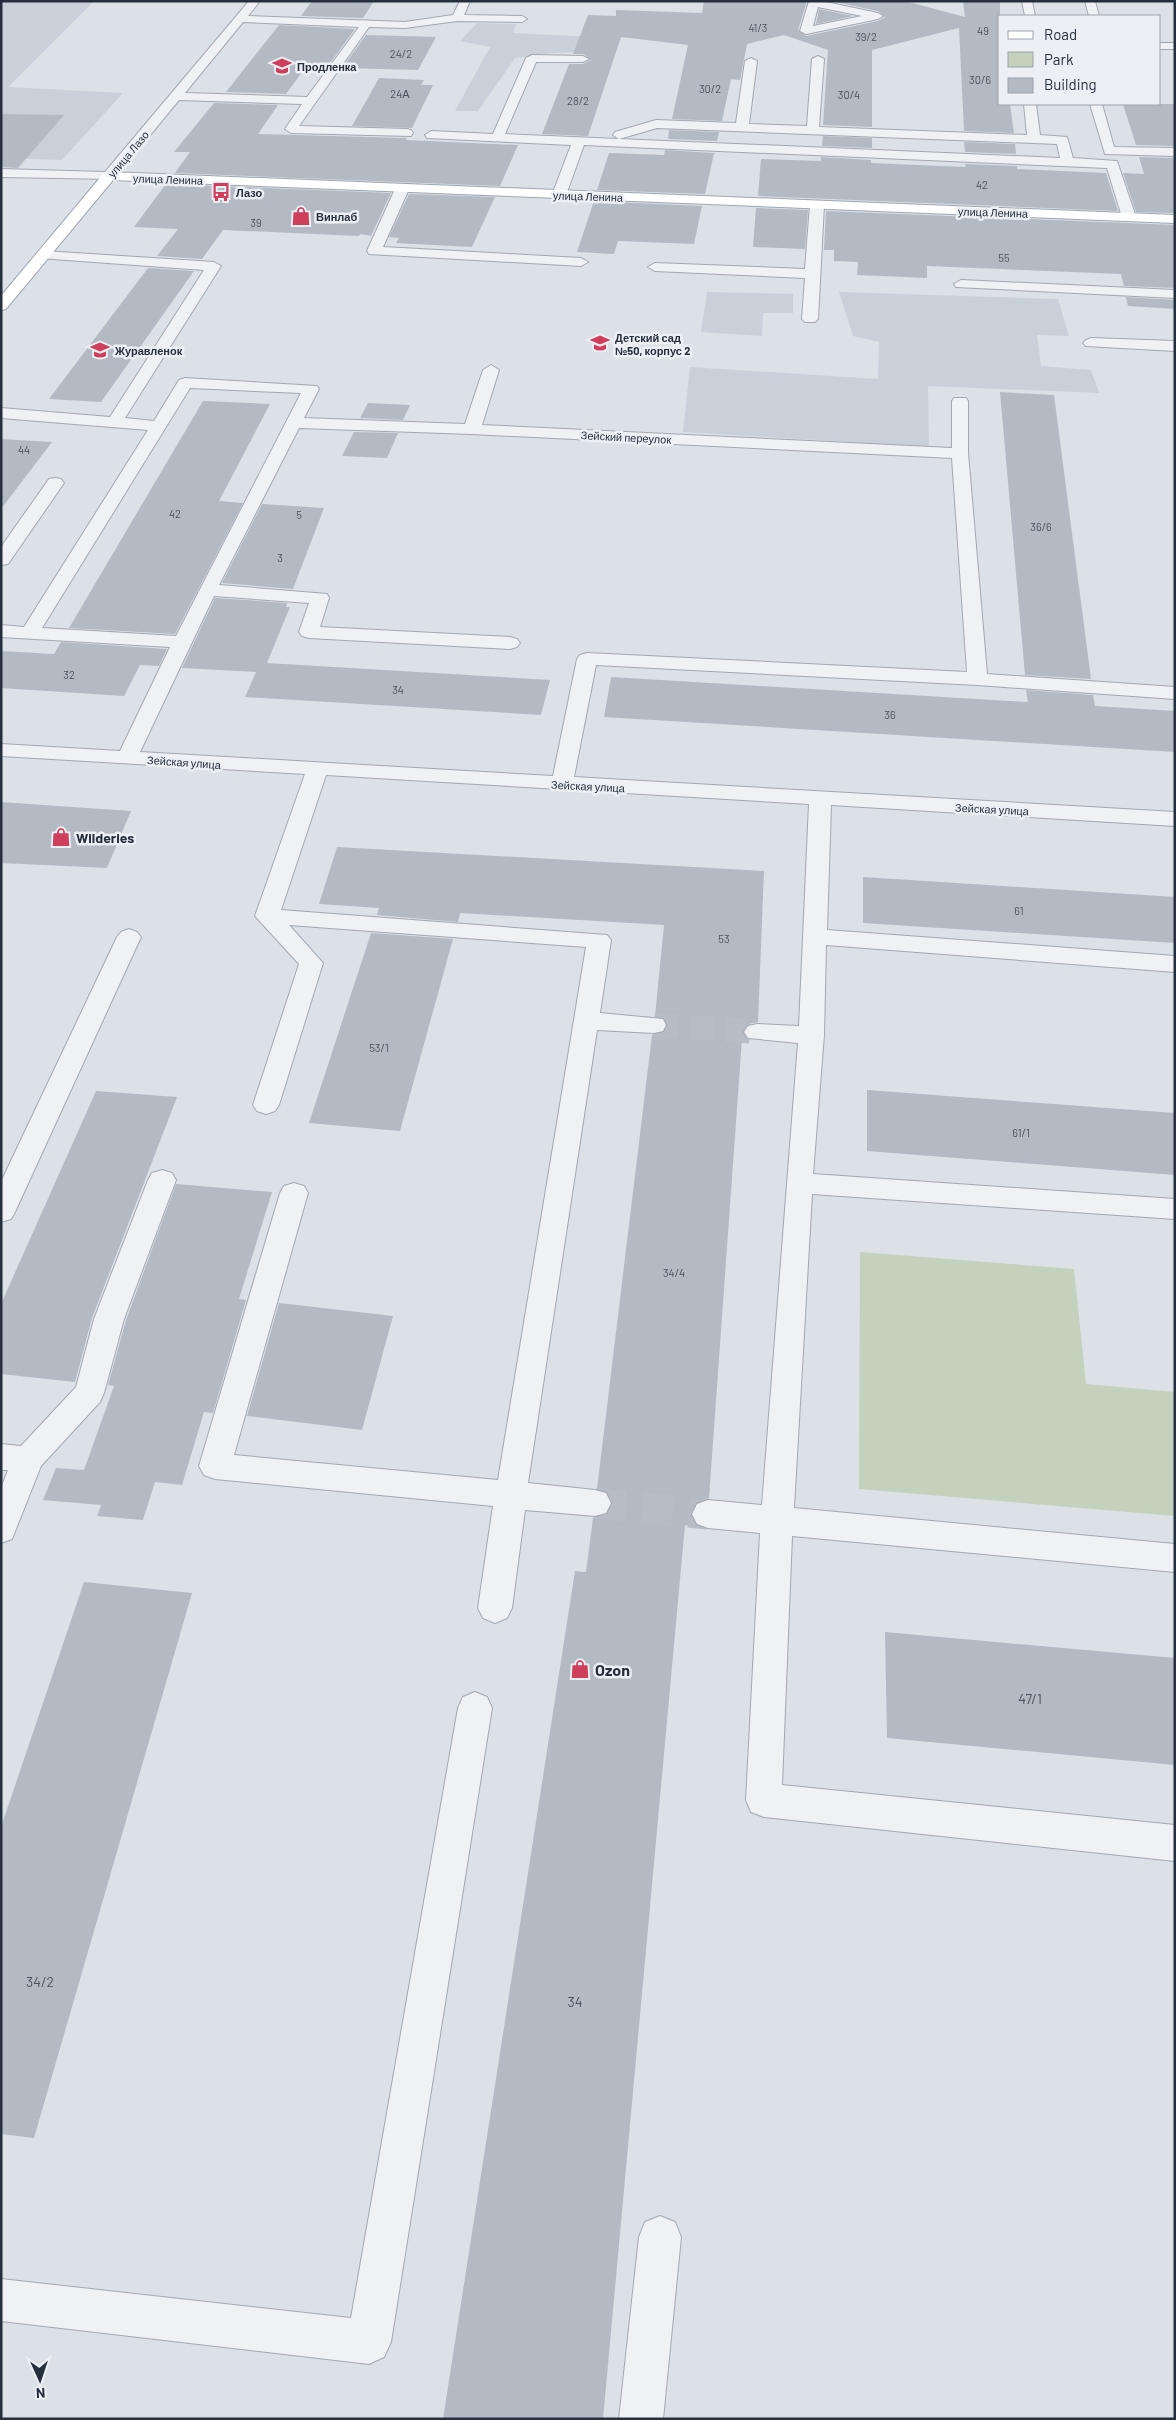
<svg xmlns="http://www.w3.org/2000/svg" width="1176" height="2420" viewBox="0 0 1176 2420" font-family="Barlow,sans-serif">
	<rect width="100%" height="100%" fill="#dce1e7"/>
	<!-- built -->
	<g fill="#cad0d9">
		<path d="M 1,1 L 94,1 L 8,87 L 123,93 L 62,160 L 1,158 Z"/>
		<path d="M 477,23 L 516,24 L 513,33 L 595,37 L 589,52 L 551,53 L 515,58 L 478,111 L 455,111 L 490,47 L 460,41 Z"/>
		<path d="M 707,292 L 793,294 L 793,313 L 763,313 L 762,336 L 701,332 Z"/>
		<path d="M 839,292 L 1058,299 L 1069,336 L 1037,335 L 1041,366 L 1091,370 L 1099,393 L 928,386 L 929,447 L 683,432 L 690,367 L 878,379 L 879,342 L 853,336 Z"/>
	</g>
	<!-- green -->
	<path fill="#c3d1bd" d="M 860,1252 L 1074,1269 L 1086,1384 L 1175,1392 L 1175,1516 L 859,1489 Z"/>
	<!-- building -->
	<g fill="#b4bac3">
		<path d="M 312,1 L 374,1 L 363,18 L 301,16 Z"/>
		<path d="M 704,1 L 807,1 L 798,30 L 806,36 L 878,21 L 885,17 L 878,11 L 831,1 L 905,1 L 965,17 L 963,1 L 1000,1 L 1000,104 L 1010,104 L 1014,133 L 964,131 L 959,28 L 872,50 L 872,127 L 823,125 L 828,50 L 784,35 L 747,44 L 740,80 L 731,79 L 722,121 L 672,119 L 688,45 L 621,37 L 588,136 L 542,134 L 569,64 L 583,64 L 591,60 L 584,54 L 573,54 L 588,15 L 616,16 L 616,10 L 702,13 Z"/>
		<path d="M 819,9 L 853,16 L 816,24 Z"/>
		<path d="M 279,25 L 355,29 L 327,67 L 306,67 L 286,94 L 226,92 Z"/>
		<path d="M 366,35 L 436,37 L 418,70 L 342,68 Z"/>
		<path d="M 379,78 L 424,80 L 421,85 L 433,85 L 412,128 L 352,126 Z"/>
		<path d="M 214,103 L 278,105 L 258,134 L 407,138 L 406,140 L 518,145 L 500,186 L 175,173 L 190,152 L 174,152 Z"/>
		<path d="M 1123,104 L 1175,104 L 1175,146 L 1136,145 Z"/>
		<path d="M 1,114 L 64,115 L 18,168 L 1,167 Z"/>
		<path d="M 669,130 L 719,132 L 717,141 L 668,139 Z"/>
		<path d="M 823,136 L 872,138 L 872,148 L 822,146 Z"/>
		<path d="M 964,142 L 1015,144 L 1016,154 L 965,152 Z"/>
		<path d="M 665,150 L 714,153 L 705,194 L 597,190 L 609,153 L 664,155 Z"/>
		<path d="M 821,157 L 871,160 L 871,163 L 966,167 L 965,164 L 1017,166 L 1017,169 L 1106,173 L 1118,211 L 758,196 L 761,159 L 821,161 Z"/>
		<path d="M 1139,157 L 1175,158 L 1175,213 L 1136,212 L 1123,173 L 1144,174 Z"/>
		<path d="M 166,184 L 391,193 L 371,236 L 360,234 L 359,236 L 223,230 L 202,259 L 157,256 L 178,229 L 134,227 Z"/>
		<path d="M 409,194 L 495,197 L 472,247 L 396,243 L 399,238 L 389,237 Z"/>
		<path d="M 594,201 L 702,206 L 694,244 L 618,241 L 614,254 L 577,252 Z"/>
		<path d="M 756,208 L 808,210 L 805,249 L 753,247 Z"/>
		<path d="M 826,211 L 1175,225 L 1175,288 L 1124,286 L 1121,274 L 927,266 L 927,278 L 857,275 L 858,262 L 834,261 L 834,250 L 824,250 Z"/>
		<path d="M 148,268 L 194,271 L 101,402 L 49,399 Z"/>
		<path d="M 1126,297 L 1175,300 L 1175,309 L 1128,306 Z"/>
		<path d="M 1000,392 L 1054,395 L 1091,679 L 1025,675 Z"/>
		<path d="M 203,401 L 270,404 L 219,501 L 243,503 L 175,634 L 69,628 Z"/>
		<path d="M 368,403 L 410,405 L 403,420 L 360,418 Z"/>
		<path d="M 354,432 L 398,433 L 387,458 L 342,456 Z"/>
		<path d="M 1,439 L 52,442 L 1,509 Z"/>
		<path d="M 262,504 L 324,508 L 293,589 L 222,583 Z"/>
		<path d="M 215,598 L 287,603 L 286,607 L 290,607 L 267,663 L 550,680 L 541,715 L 245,697 L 256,672 L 182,668 Z"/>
		<path d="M 61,642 L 167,649 L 159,666 L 140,665 L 124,696 L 1,688 L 1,651 L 54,654 Z"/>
		<path d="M 611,677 L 1028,702 L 1026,690 L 1093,695 L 1095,706 L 1175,711 L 1175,752 L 604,717 Z"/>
		<path d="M 1,802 L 57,806 L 131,811 L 107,868 L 1,863 Z"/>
		<path d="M 337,847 L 764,871 L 758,1022 L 748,1024 L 742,1031 L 747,1039 L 742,1039 L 709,1498 L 696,1502 L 690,1513 L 695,1525 L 699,1527 L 685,1525 L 603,2419 L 443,2419 L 575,1571 L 586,1572 L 593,1518 L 606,1515 L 613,1504 L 608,1492 L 597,1489 L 652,1035 L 663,1033 L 668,1026 L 665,1018 L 655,1016 L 664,925 L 460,913 L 458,922 L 377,915 L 379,908 L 319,904 Z"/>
		<path d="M 863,877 L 1175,897 L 1175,943 L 863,923 Z"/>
		<path d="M 371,933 L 453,939 L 400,1131 L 309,1123 Z"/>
		<path d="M 867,1090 L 1175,1113 L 1175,1175 L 867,1151 Z"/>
		<path d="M 96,1091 L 177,1097 L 92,1318 L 75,1382 L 1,1374 L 1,1304 Z"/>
		<path d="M 176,1184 L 272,1192 L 239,1299 L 246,1300 L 213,1413 L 204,1412 L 182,1485 L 155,1482 L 143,1520 L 97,1516 L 101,1505 L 43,1500 L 56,1468 L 84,1470 L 114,1386 L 108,1385 L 126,1320 Z"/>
		<path d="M 279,1303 L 393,1316 L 362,1430 L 247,1416 Z"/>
		<path d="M 84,1582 L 192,1593 L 34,2138 L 1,2134 L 1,1827 Z"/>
		<path d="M 885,1632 L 1175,1658 L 1175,1765 L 887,1738 Z"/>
	</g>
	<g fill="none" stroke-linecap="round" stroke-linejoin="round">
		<!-- minor-tunnel-far1 -->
		<path stroke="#b8bdc5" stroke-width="24" stroke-dasharray="24 12" stroke-linecap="butt" d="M 654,1025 L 757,1032"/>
		<!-- minor-tunnel -->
		<path stroke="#b8bdc5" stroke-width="31" stroke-dasharray="31 16" stroke-linecap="butt" d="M 595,1503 L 708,1514"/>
		<!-- minor casing -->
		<g stroke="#a2a8b1" stroke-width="2">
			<g id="minor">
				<path d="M 249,1 L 260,1 L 248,16 L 405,22 L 453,15 L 460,1 L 470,1 L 464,15 L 522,16 L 527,19 L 522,22 L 457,21 L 405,28 L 369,27 L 299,126 L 407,129 L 411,130 L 413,133 L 411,136 L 291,133 L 285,129 L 302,104 L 179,100 L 114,179 L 1,177 L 1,169 L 105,172 ZM 243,22 L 359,27 L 307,97 L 185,93 Z"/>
				<path d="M 809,1 L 821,1 L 878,13 L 883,16 L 878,19 L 806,34 L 800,31 ZM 818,7 L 862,16 L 813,26 Z"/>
				<path d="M 1022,1 L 1032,1 L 1035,16 L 1025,16 Z"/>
				<path d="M 1085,1 L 1095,1 L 1099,16 L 1089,16 Z"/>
				<rect x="1160" y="43" width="15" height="6"/>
				<path d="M 532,55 L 583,56 L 589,59 L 583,62 L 536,62 L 505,134 L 1060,158 L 1057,144 L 657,128 L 619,139 L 613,135 L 615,132 L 656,120 L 736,123 L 745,61 L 751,58 L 757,61 L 749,124 L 807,126 L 812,59 L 818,56 L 824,59 L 819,127 L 1027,135 L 1024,104 L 1036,104 L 1040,135 L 1067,137 L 1073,158 L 1117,161 L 1136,217 L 1129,221 L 1122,217 L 1107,168 L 584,145 L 566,195 L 559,199 L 552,195 L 571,145 L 427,138 L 425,135 L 431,131 L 493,134 L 526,58 Z"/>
				<path d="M 1090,104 L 1102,104 L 1114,147 L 1175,148 L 1175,156 L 1105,154 Z"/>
				<path d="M 402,185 L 409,189 L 383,247 L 581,258 L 588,262 L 581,266 L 369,254 L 367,251 L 395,189 Z"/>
				<path d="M 817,201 L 824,205 L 818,319 L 815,322 L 805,322 L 802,319 L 805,278 L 655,271 L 648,267 L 655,263 L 805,269 L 810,205 Z"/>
				<path d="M 44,251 L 214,262 L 221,266 L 125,418 L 154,421 L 179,380 L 185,378 L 317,386 L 319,389 L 304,418 L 465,424 L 483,370 L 491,365 L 499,370 L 482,425 L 952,448 L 952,401 L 954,398 L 966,398 L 968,401 L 968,453 L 987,674 L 1175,687 L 1175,699 L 977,685 L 596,665 L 574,777 L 1175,812 L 1175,826 L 831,805 L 827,930 L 1175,956 L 1175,972 L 826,945 L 824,1035 L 813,1174 L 1175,1199 L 1175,1219 L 812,1194 L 794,1508 L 1175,1544 L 1175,1572 L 792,1536 L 782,1785 L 1175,1825 L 1175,1861 L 764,1817 L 751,1812 L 746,1800 L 760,1533 L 708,1528 L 697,1524 L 692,1514 L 697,1504 L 708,1500 L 762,1505 L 798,1043 L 748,1038 L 744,1032 L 748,1026 L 757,1024 L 799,1026 L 809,804 L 326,775 L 281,910 L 607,935 L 611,940 L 600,1013 L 663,1019 L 666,1025 L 663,1031 L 654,1033 L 597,1030 L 528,1483 L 595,1490 L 606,1493 L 611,1503 L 606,1513 L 595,1516 L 525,1510 L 512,1608 L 507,1618 L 495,1623 L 483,1618 L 478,1608 L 493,1506 L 215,1479 L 204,1475 L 199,1466 L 280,1193 L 284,1186 L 294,1183 L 304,1186 L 308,1193 L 234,1455 L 498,1480 L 586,947 L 289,925 L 323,963 L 279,1105 L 275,1111 L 266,1114 L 257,1111 L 253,1105 L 299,964 L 255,916 L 305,774 L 1,756 L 1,744 L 120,751 L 170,647 L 1,637 L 1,625 L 24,627 L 148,430 L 1,418 L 1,408 L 110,417 L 204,270 L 39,258 L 37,255 ZM 190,388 L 301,393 L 176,636 L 42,628 ZM 299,428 L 472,434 L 952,458 L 967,672 L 587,653 L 580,655 L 577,659 L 553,776 L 140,752 L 214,596 L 309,603 L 299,632 L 302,636 L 309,638 L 510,649 L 517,647 L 520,643 L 517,639 L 510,637 L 320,627 L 329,598 L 327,594 L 219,585 Z"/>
				<path d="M 961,280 L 1175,290 L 1175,298 L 956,287 L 954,284 Z"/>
				<path d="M 1091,338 L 1175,341 L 1175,351 L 1086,346 L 1083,343 L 1086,340 Z"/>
				<path d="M 55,478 L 61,479 L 64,483 L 8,564 L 1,565 L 1,547 L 49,479 Z"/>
				<path d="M 129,929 L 137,932 L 141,937 L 15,1212 L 11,1219 L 1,1222 L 1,1182 L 117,937 L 121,932 Z"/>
				<path d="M 162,1170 L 172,1173 L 176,1180 L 124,1319 L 104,1393 L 100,1402 L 41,1466 L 12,1539 L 1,1543 L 1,1488 L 8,1470 L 1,1470 L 1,1444 L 21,1446 L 76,1387 L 94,1319 L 148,1180 L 152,1173 Z"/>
				<path d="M 475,1692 L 487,1697 L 492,1708 L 391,2342 L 384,2357 L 369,2364 L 1,2321 L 1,2279 L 351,2318 L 458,1708 L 463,1697 Z"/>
				<path d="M 660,2216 L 675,2222 L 681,2237 L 663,2419 L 619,2419 L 639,2237 L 645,2222 Z"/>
			</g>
		</g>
		<!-- major casing -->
		<g stroke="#9ca6b2" stroke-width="2">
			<path id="major" d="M 109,172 L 1175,215 L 1175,223 L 113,180 L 6,309 L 1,310 L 1,296 L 104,173 Z"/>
		</g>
		<!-- minor -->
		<use href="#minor" fill="#eff1f5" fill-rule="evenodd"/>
		<!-- major -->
		<use href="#major" fill="#fff" fill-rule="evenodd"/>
	</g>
	<!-- icons -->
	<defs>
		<g id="school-bare" transform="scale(1.5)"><path d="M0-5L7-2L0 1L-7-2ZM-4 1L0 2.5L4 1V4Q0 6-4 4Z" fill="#cf3e5b" stroke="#ecf0f4" stroke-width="2.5" paint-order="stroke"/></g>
		<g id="bus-bare" transform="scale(1.5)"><path d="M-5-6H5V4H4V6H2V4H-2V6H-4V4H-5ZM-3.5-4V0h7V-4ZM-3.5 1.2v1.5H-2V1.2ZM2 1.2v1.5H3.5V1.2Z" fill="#cf3e5b" stroke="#ecf0f4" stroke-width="2.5" paint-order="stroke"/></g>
		<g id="shop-bare" transform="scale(1.5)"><path d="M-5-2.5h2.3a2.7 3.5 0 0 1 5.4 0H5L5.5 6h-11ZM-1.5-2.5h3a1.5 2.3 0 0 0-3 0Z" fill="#cf3e5b" stroke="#ecf0f4" stroke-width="2.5" paint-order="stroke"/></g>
	</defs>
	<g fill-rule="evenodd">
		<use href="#school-bare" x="282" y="66"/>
		<use href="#bus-bare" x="221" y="192"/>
		<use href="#shop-bare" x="301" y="216"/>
		<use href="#school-bare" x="600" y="343"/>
		<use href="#school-bare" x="100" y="350"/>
		<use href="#shop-bare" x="61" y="837"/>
		<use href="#shop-bare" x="580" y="1669"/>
	</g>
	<g text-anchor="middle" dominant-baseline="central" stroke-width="5" stroke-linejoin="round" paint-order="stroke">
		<!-- number labels -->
		<g font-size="11" fill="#4a525e">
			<text x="758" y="27">41/3</text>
			<text x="983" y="30">49</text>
			<text x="866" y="36">39/2</text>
			<text x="401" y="53">24/2</text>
			<text x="980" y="79">30/6</text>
			<text x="710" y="88">30/2</text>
			<text x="400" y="93">24А</text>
			<text x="849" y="94">30/4</text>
			<text x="578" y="100">28/2</text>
			<text x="982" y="184">42</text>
			<text x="256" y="222">39</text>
			<text x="1004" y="257">55</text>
			<text x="24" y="449">44</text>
			<text x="175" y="513">42</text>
			<text x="299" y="514">5</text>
			<text x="1041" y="526">36/6</text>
			<text x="280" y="557">3</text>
			<text x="69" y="674">32</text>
			<text x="398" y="689">34</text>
			<text x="890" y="714">36</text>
			<text x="1019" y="910">61</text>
			<text x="724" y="938">53</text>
			<text x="379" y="1047">53/1</text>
			<text x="1021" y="1132">61/1</text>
			<text x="674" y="1272">34/4</text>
		</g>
		<!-- far-poi labels -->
		<g font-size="11" font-weight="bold" fill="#262f3d" stroke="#ecf0f4" text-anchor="start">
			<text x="297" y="66">Продленка</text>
			<text x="236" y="192">Лазо</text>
			<text x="316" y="216">Винлаб</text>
			<text x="615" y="337">Детский сад<tspan x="615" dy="13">№50, корпус 2</tspan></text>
			<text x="115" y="350">Журавленок</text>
		</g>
		<!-- far-street labels -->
		<g font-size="11" fill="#262f3d" stroke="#ecf0f4">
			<text transform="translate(128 154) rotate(-50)">улица Лазо</text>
			<text transform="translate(168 179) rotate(2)">улица Ленина</text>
			<text transform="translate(588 196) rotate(2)">улица Ленина</text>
			<text transform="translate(993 212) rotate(2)">улица Ленина</text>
			<text transform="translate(626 437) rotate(3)">Зейский переулок</text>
			<text transform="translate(184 762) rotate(4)">Зейская улица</text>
			<text transform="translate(588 786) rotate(3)">Зейская улица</text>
			<text transform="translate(992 809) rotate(3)">Зейская улица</text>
		</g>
		<!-- poi labels -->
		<g font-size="14" font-weight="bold" fill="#262f3d" stroke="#ecf0f4" text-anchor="start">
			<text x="76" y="837">Wilderies</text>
		</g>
		<!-- near-number labels -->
		<g font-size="14" fill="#4a525e">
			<text x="1030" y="1698">47/1</text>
			<text x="40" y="1981">34/2</text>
			<text x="575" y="2001">34</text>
		</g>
		<!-- near-poi labels -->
		<g font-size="16" font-weight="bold" fill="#262f3d" stroke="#ecf0f4" text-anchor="start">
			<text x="595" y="1669">Ozon</text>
		</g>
	</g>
	<!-- border -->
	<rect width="1176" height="2420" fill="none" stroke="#262f3d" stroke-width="5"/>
	<!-- legend -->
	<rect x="998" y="15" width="162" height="90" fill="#ecf0f4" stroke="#9da3ab"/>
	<rect x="1008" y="31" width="25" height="8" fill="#ffffff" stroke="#9da3ab"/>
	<text x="1044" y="40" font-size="15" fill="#262f3d">Road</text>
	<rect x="1008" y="52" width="25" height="15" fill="#c3d1bd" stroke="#9da3ab"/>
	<text x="1044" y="65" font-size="15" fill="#262f3d">Park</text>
	<rect x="1008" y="78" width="25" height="15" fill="#b4bac3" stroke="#9da3ab"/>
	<text x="1044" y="90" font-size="15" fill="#262f3d">Building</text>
	<!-- north arrow -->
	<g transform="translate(40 2380) rotate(177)" stroke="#ecf0f4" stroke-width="4" paint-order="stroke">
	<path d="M0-4L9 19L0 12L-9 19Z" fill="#262f3d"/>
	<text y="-8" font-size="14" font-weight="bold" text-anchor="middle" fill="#262f3d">N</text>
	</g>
</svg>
